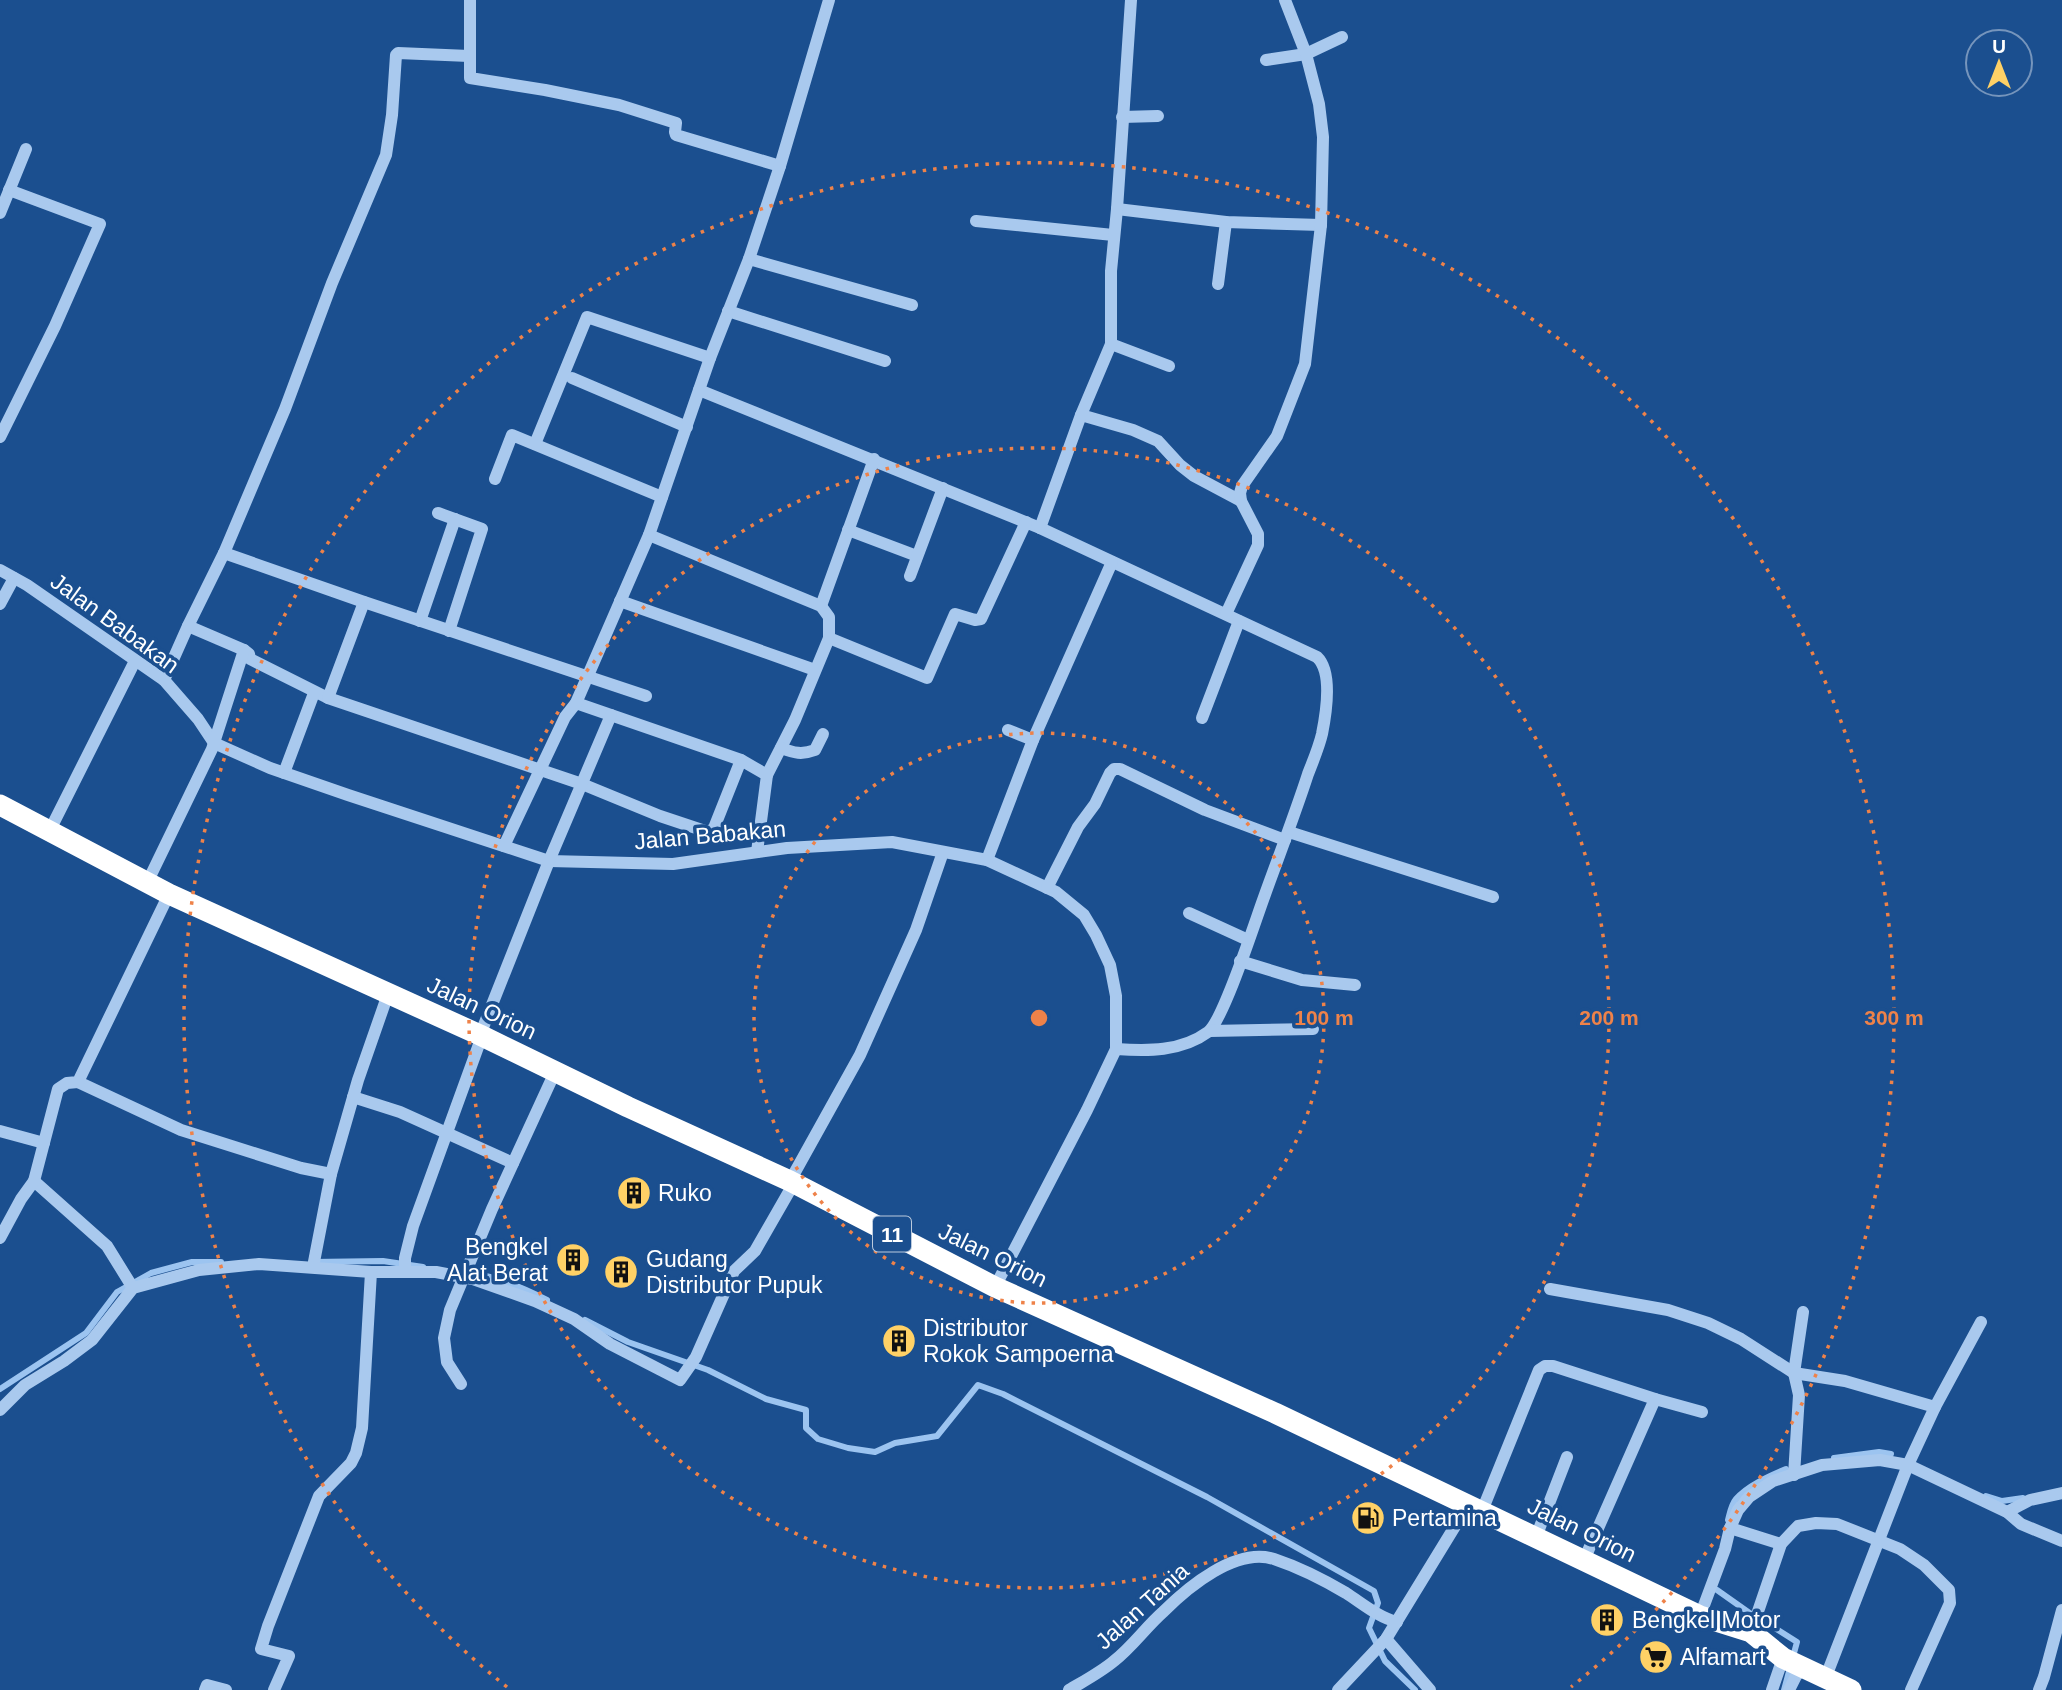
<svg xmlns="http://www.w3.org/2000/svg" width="2062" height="1690" viewBox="0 0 2062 1690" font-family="Arial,sans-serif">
	<rect width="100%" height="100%" fill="#1b4f8f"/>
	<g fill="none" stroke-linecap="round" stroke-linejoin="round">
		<!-- stream -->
		<g stroke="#9cc4f0" stroke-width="6">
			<path d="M 312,1262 L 383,1261 L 423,1267"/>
			<path d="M 469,1273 C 495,1276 524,1288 547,1300"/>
			<path d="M 585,1320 L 628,1342 L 708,1370 L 766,1399 L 806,1410 L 806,1428 L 818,1439 L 848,1448 L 875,1452 L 895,1443 L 937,1436 L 978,1385 L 1003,1394 L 1207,1497 L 1374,1591 L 1378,1603 L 1369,1628 L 1385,1661 L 1415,1690"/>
			<path d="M 0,1389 L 86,1333 L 117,1292 L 151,1273 L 192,1262 L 221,1262"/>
			<path d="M 1834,1458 L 1879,1452 L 1891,1454"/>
			<path d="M 1986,1496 L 2002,1501 L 2023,1498"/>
			<path d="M 1728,1520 C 1730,1513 1731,1505 1736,1499 C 1748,1485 1770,1476 1786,1469"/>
			<path d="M 1717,1590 L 1751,1614"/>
			<path d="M 1762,1620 L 1797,1642 L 1784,1690"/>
		</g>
		<!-- minor -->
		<g stroke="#a9c9ee" stroke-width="12">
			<path d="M 470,0 L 470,78 L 545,90 L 619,105 L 676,123 L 675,132 L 676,135 L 780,166"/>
			<path d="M 1266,60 L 1306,54 L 1342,37"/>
			<path d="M 1122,117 L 1158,116"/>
			<path d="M 1117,209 L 1226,222 L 1321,225"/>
			<path d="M 0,213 L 26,149"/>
			<path d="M 976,221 L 1113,235"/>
			<path d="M 749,259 L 912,305"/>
			<path d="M 1218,284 L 1226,222"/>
			<path d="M 728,311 L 885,361"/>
			<path d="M 1111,344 L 1169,366"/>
			<path d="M 572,378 L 687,427"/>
			<path d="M 699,390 L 1040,528 L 1317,657 C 1333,672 1326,714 1322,734 C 1319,747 1313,761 1308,774 C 1294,817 1278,858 1263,900 C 1255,922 1223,1021 1208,1032 C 1181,1052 1147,1051 1116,1049"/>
			<path d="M 1081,415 L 1133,430 L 1158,441 L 1180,465 L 1194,476 L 1241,501"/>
			<path d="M 0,437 L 55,326 L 100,224 L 9,190"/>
			<path d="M 535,444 L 587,317 L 710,358"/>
			<path d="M 495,479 L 512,435 L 662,497"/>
			<path d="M 438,513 L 482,529 L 449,631"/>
			<path d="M 1040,528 L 1081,415 L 1111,344 L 1111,271 L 1117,209 L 1131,0"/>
			<path d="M 848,530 L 917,556"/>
			<path d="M 649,535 L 821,606 L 829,617 L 829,638 L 795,720 L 767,775"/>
			<path d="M 224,553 L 364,602 L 646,696"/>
			<path d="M 0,570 L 27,585 L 164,680 L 198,719 L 214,743 L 270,768 L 348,795 L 549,861 L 673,864 L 787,848 L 892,842 L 987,860 L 1056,892 L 1084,915 L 1096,935 L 1110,965 L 1116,996 L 1116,1049 L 1087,1110 L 995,1287"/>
			<path d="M 910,576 L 943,488"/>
			<path d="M 620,601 L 815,670"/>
			<path d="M 0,604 L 14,578"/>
			<path d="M 821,606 L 874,459"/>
			<path d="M 1226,614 L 1258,545 L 1258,534 L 1241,501 L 1240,493 L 1242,486 L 1277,436 L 1305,364 L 1321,225 L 1323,137 L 1319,104 L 1306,54 L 1285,0"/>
			<path d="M 420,621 L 455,519"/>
			<path d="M 188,626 L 244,650 L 249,654 L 250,659 L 328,698 L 582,784 L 660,816 L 705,831 L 710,831 L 714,828 L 741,760"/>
			<path d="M 829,638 L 927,678 L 955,614 L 975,620 L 981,619 L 1026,522"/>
			<path d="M 164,680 L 188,626 L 224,553 L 285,409 L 332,283 L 386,155 L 392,115 L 396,55 L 398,53 L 469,56"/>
			<path d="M 328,698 L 364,602"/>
			<path d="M 576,703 L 741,760 L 767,775 L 757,852"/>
			<path d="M 1202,718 L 1239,621"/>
			<path d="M 1008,730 L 1033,740"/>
			<path d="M 781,748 C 794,753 802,755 815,750 L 823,734"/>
			<path d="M 284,773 L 314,693"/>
			<path d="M 49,832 L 135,661"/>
			<path d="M 1289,832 L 1493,897"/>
			<path d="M 504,846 L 565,717 L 576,703 L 649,535 L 710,358 L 749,259 L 780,166 L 829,0"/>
			<path d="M 987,860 L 1033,740 L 1112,562"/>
			<path d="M 147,883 L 212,749 L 244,650"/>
			<path d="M 1047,888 L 1078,827 L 1095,804 L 1110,773 L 1114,769 L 1120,769 L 1205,810 L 1285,840"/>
			<path d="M 1189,913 L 1248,940"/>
			<path d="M 1240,961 L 1302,980 L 1355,985"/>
			<path d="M 1210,1031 L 1313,1029"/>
			<path d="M 480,1035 L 549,861 L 611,715"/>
			<path d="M 78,1082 L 181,1130 L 301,1168 L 331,1174"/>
			<path d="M 353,1097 L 400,1112 L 513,1163"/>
			<path d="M 0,1131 L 44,1143"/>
			<path d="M 34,1181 L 107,1246 L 133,1288"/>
			<path d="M 790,1181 L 860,1055 L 916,930 L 943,852"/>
			<path d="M 0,1238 L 21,1199 L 34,1181 L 58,1089 L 67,1083 L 78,1082 L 169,894"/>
			<path d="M 313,1267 L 331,1174 L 358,1080 L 388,994"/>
			<path d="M 405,1271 L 405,1258 L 413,1226 L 482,1036"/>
			<path d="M 1550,1289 L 1668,1310 L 1708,1323 L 1741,1339 L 1794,1373 L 1845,1381 L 1935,1407"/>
			<path d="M 461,1384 L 447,1362 L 444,1338 L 450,1310 L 492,1209 L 555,1072"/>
			<path d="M 0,1410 L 25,1385 L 64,1361 L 92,1340 L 133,1288 L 199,1270 L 259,1264 L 371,1272 L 436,1272 L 473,1279 L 535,1301 L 574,1319 L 610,1344 L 680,1380 L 696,1357 L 734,1271 L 755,1251 L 794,1183"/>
			<path d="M 1794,1475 L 1799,1395 L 1794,1373 L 1803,1312"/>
			<path d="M 1482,1511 L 1539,1370 L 1545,1366 L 1553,1366 L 1655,1399 L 1702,1412"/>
			<path d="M 2007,1512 L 2030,1500 L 2062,1493"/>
			<path d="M 1730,1528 L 1781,1544"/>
			<path d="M 1536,1537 L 1567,1457"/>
			<path d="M 1584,1560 L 1655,1399"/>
			<path d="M 1700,1616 L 1725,1549 L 1730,1528 L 1738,1510 L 1749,1497 L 1773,1481 L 1822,1465 L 1880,1460 L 1908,1465 L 2007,1512 L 2021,1524 L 2062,1541"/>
			<path d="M 1751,1632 L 1781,1544 L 1798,1526 L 1816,1523 L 1837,1524 L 1900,1549 L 1924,1565 L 1949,1590 L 1950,1603 L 1911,1690"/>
			<path d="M 1386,1639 L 1430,1690"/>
			<path d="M 1825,1679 L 1908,1465 L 1935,1407 L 1981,1322"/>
			<path d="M 205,1690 L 207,1685 L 226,1690"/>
			<path d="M 274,1690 L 289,1656 L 261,1649 L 268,1626 L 319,1496 L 351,1463 L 356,1453 L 362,1428 L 371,1272"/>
			<path d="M 1069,1690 C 1084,1681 1101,1672 1114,1661 C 1132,1647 1146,1627 1163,1612 C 1188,1587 1236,1547 1274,1559 C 1298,1567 1324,1580 1346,1593 C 1363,1604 1378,1617 1397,1622"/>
			<path d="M 1338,1690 L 1386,1639 L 1468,1505"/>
			<path d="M 1772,1690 L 1783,1658"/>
			<path d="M 1789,1690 L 1796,1676 L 1804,1667"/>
			<path d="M 2039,1690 L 2044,1677 L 2062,1610"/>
		</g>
		<!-- highway -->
		<path stroke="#fff" stroke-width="21" d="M 0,805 L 169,894 L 480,1035 L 628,1107 L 790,1181 L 995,1287 L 1275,1413 L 1700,1616 L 1751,1632 L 1783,1658 L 1851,1690"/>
	</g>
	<!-- distance rings -->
	<g fill="none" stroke="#ee8249" stroke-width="3.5" stroke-dasharray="3.5 7">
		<circle cx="1039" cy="1018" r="285"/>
		<circle cx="1039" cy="1018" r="570"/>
		<path d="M507 1687A855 855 0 1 1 1571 1687"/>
	</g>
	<!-- icons -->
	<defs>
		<g id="building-disc" transform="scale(1.75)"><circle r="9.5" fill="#ffd166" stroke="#1b4f8f"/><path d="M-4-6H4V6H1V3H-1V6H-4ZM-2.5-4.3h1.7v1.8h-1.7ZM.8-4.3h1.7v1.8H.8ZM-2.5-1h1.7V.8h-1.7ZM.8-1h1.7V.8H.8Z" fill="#111"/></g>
		<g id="fuel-disc" transform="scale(1.75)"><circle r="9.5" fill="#ffd166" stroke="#1b4f8f"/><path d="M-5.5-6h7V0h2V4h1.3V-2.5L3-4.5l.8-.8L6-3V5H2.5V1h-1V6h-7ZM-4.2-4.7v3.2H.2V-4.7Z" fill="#111"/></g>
		<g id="supermarket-disc" transform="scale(1.75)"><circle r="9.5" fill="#ffd166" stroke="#1b4f8f"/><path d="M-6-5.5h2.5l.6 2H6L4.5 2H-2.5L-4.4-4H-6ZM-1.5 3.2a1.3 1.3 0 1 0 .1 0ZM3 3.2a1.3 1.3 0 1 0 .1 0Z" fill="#111"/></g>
	</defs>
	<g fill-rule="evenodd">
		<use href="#building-disc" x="634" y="1193"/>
		<use href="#building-disc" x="573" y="1260"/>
		<use href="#building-disc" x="621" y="1272"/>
		<use href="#building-disc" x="899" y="1341"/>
		<use href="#fuel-disc" x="1368" y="1518"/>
		<use href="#building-disc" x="1607" y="1620"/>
		<use href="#supermarket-disc" x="1656" y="1657"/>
	</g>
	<g text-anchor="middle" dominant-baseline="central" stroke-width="7" stroke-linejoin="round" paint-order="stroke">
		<!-- shield labels -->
		<rect fill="#1b4f8f" stroke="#bbcadd" stroke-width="2" x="873" y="1216.5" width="38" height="35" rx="5"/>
		<g font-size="21" font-weight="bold" fill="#fff">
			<text x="892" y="1234">11</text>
		</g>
		<!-- street labels -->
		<g font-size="23" fill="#fff" stroke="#1b4f8f">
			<text transform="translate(115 623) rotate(36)">Jalan Babakan</text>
			<text transform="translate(710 835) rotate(-5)">Jalan Babakan</text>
			<text transform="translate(482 1008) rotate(25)">Jalan Orion</text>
			<text transform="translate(993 1255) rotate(26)">Jalan Orion</text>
			<text transform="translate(1582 1530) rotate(26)">Jalan Orion</text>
			<text transform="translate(1142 1606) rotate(-42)">Jalan Tania</text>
		</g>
		<!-- poi labels -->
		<g font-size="23" fill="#fff" stroke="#1b4f8f" text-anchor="start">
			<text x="658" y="1193">Ruko</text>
			<text x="548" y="1247" text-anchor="end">Bengkel<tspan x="548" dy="26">Alat Berat</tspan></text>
			<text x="646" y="1259">Gudang<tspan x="646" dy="26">Distributor Pupuk</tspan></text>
			<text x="923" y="1328">Distributor<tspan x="923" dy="26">Rokok Sampoerna</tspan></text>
			<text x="1392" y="1518">Pertamina</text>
			<text x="1632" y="1620">Bengkel Motor</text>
			<text x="1680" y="1657">Alfamart</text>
		</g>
	</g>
	<circle cx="1039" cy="1018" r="10" fill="#ee8249" stroke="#1b4f8f" stroke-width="3.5"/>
	<g font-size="21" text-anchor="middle" font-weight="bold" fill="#ee8249" stroke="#1b4f8f" stroke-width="7" stroke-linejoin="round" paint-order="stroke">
		<text x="1324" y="1025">100 m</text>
		<text x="1609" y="1025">200 m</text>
		<text x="1894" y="1025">300 m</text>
	</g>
	<!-- north arrow -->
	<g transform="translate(1999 63)"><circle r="33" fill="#1b4f8f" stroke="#7695bc" stroke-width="2"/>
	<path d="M0-5L12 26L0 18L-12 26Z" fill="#ffd166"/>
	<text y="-10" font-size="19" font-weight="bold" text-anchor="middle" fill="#ffffff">U</text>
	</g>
</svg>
